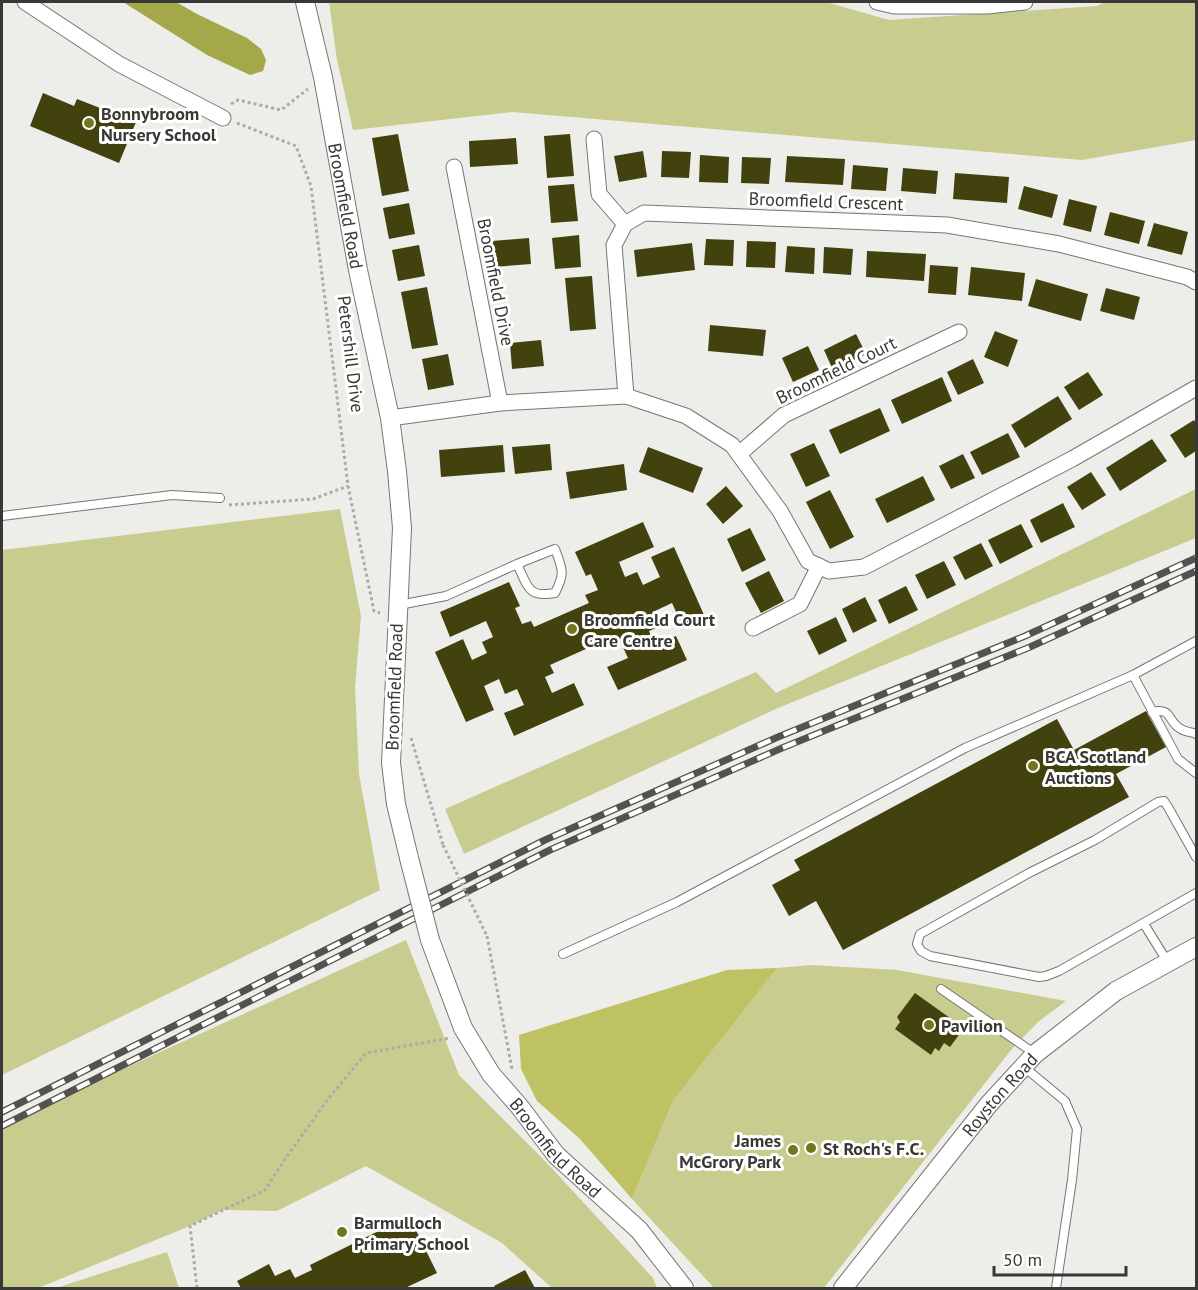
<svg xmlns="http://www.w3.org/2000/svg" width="1198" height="1290" viewBox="0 0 1198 1290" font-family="'PT Sans',sans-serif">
	<rect width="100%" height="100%" fill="#ededea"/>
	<!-- green -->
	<g fill="#c9cc8f">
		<path d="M 329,2 L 826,2 L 889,20 L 1097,6 L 1105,2 L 1196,2 L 1196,140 L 1082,160 L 512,112 L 353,130 L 337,60 Z"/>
		<path d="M 1196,489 L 1196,538 L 778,708 L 464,854 L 445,809 L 756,672 L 776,693 Z"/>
		<path d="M 340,509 L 361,616 L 355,687 L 359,774 L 380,890 L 2,1075 L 2,550 Z"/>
		<path d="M 406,940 L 459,1075 L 547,1163 L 653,1278 L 657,1288 L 552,1288 L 502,1243 L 366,1166 L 277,1211 L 222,1210 L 190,1226 L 38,1288 L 2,1288 L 2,1129 L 92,1083 Z"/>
		<path d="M 812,965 L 897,970 L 1066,1001 L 1038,1022 L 1011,1050 L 824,1288 L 714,1288 L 632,1199 L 673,1101 L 777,968 Z"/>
		<path d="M 167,1252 L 179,1288 L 56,1288 Z"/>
	</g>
	<!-- forest -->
	<path fill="#bec262" d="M 777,968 L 673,1101 L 632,1199 L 580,1139 L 537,1101 L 521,1069 L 519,1035 L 727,970 Z"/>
	<!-- water -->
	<path fill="#a5a848" d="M 123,2 L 176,2 L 197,14 L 247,38 L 261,49 L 266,60 L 263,71 L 250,75 L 207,55 Z"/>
	<!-- building -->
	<g fill="#41420d">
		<path d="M 43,93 L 74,106 L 77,99 L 136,122 L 119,163 L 30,126 Z"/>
		<path d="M 398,134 L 409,191 L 382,196 L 372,138 Z"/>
		<path d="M 570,134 L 574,176 L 547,178 L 544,136 Z"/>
		<path d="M 516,138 L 518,164 L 470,167 L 469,141 Z"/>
		<path d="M 643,151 L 647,177 L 619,182 L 614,156 Z"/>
		<path d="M 662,151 L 691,152 L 689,178 L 661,177 Z"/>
		<path d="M 700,155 L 729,157 L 728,183 L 699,182 Z"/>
		<path d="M 787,156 L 845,159 L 843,185 L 785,182 Z"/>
		<path d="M 742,157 L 771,158 L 769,184 L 741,183 Z"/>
		<path d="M 853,165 L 888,168 L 886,191 L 851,189 Z"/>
		<path d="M 903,168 L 938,171 L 936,194 L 901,191 Z"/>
		<path d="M 955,173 L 1009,177 L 1007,203 L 953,199 Z"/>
		<path d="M 574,184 L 578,221 L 551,223 L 548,186 Z"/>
		<path d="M 1024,186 L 1058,195 L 1052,218 L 1018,209 Z"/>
		<path d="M 1069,199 L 1097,206 L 1091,232 L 1063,225 Z"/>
		<path d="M 409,203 L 415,234 L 389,239 L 383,208 Z"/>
		<path d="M 1110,212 L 1145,221 L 1139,244 L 1104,235 Z"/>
		<path d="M 1154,223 L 1188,232 L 1182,255 L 1147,246 Z"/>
		<path d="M 579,235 L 581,267 L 555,269 L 552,238 Z"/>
		<path d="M 529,238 L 531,264 L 494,267 L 492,241 Z"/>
		<path d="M 706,239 L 734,240 L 733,266 L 704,265 Z"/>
		<path d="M 747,241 L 776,242 L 775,268 L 746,267 Z"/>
		<path d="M 692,243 L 695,270 L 637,277 L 634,250 Z"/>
		<path d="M 419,245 L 425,276 L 398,281 L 392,250 Z"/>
		<path d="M 787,246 L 815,248 L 814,274 L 785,272 Z"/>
		<path d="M 824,247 L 853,249 L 851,275 L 823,273 Z"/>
		<path d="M 867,251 L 926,254 L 924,281 L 866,277 Z"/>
		<path d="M 930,265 L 958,267 L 956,295 L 928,293 Z"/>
		<path d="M 971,267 L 1025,273 L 1022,301 L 968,295 Z"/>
		<path d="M 592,276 L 596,329 L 570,331 L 565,278 Z"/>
		<path d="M 1036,279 L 1088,294 L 1081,321 L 1028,306 Z"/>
		<path d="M 427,287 L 438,345 L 412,349 L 401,292 Z"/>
		<path d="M 1106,288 L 1140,297 L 1134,320 L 1100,311 Z"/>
		<path d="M 710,325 L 766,330 L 763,356 L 708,351 Z"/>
		<path d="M 995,331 L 1018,340 L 1008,367 L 984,357 Z"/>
		<path d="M 856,334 L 866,354 L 833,370 L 824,350 Z"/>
		<path d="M 541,340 L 544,366 L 512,369 L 510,343 Z"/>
		<path d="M 808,346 L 819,370 L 793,382 L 782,358 Z"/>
		<path d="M 448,354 L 454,385 L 428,390 L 422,359 Z"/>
		<path d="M 973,359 L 984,383 L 958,395 L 947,372 Z"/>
		<path d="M 1088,372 L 1103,395 L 1079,410 L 1064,387 Z"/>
		<path d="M 942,377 L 952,401 L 902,424 L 891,400 Z"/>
		<path d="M 1058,396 L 1072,419 L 1025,448 L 1011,425 Z"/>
		<path d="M 880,408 L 890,431 L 840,454 L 829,430 Z"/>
		<path d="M 1194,420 L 1196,424 L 1196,451 L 1185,458 L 1170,435 Z"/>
		<path d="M 1008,433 L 1020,457 L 982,475 L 970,452 Z"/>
		<path d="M 1152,439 L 1167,461 L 1120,491 L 1106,468 Z"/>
		<path d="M 814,443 L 830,476 L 806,487 L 790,454 Z"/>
		<path d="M 550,444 L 552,470 L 515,474 L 512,447 Z"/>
		<path d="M 503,445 L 505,472 L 441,477 L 439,450 Z"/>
		<path d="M 648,447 L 703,468 L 693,493 L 639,472 Z"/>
		<path d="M 963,454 L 975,478 L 951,489 L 939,466 Z"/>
		<path d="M 624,464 L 627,490 L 570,499 L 566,472 Z"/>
		<path d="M 1091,472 L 1106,495 L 1082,510 L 1067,487 Z"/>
		<path d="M 923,476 L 935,500 L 887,523 L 875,499 Z"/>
		<path d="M 726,486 L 743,506 L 723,524 L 706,504 Z"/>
		<path d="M 830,490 L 854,537 L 830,549 L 806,502 Z"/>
		<path d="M 1063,503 L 1075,527 L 1041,543 L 1030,520 Z"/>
		<path d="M 643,522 L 654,547 L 619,562 L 625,577 L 637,572 L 643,585 L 660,577 L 651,557 L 674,547 L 704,615 L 682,625 L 672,603 L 655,611 L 661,626 L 649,631 L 655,645 L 676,636 L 687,660 L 618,690 L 607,667 L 628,658 L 621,643 L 609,648 L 606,640 L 550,665 L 554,673 L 545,677 L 552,693 L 574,683 L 584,705 L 514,736 L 504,713 L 524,705 L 517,689 L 505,694 L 499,679 L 484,686 L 494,710 L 466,722 L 435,652 L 463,639 L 472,660 L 487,653 L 482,642 L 493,637 L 486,621 L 450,637 L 440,612 L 509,582 L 520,606 L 515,608 L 522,624 L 531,621 L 534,627 L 589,603 L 585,595 L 598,590 L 591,574 L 586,576 L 575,552 Z"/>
		<path d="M 1021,524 L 1033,547 L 1000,564 L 988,540 Z"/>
		<path d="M 750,528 L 766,560 L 742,572 L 727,539 Z"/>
		<path d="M 981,543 L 993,566 L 965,580 L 953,557 Z"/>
		<path d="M 944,561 L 956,585 L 927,599 L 915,575 Z"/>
		<path d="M 769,571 L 784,601 L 761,613 L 745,583 Z"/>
		<path d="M 906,586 L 918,610 L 889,624 L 878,600 Z"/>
		<path d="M 865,597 L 877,621 L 853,633 L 842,609 Z"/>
		<path d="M 836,617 L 847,641 L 819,655 L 807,631 Z"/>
		<path d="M 1146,711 L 1166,747 L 1116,774 L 1129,797 L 843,950 L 816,901 L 789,916 L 772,885 L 800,870 L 794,860 L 1057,719 L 1074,750 Z"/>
		<path d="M 915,993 L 964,1028 L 950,1047 L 944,1043 L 939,1051 L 935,1048 L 931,1055 L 895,1029 L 900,1022 L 897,1017 Z"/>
		<path d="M 409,1216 L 437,1273 L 405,1288 L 241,1288 L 237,1281 L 269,1264 L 275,1276 L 290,1269 L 295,1278 L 312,1270 L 310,1265 Z"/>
		<path d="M 525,1270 L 535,1288 L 495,1288 L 494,1286 Z"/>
	</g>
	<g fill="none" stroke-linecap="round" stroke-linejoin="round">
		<!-- service casing -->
		<g stroke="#767673" stroke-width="10">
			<g id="service">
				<path d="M 2,516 L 172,495 L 220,498"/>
				<path d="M 399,605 L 446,596 L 517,564 L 555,549 C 563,570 565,574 555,593 C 527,598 528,586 517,564"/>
				<path d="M 1133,675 L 1178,759 L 1196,773"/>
				<path d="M 1152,712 C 1173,707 1167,722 1181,729 C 1185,732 1192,732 1196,734"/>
				<path d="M 1196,857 L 1168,807 L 1164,801 L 1158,802 L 1095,840 L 1029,873 L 920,934 L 917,944 L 921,951 L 930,956 L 1039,977 L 1046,976 L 1059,971 L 1196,893"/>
				<path d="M 1144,924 L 1167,961"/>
				<path d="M 563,954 L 677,902 L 965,748 L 1133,675 L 1196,641"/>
				<path d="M 941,989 L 1034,1053"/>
				<path d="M 1024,1067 L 1065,1101 L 1077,1129 L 1072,1180 L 1056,1288"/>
			</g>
		</g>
		<!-- minor casing -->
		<g stroke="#767673" stroke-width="17">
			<g id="minor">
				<path d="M 25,2 L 119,64 L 223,118"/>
				<path d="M 877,2 L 894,6 L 987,6 L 1025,2"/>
				<path d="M 594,139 L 599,194 L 625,224"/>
				<path d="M 454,167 L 500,403"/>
				<path d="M 626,396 L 614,245 L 625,224 L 644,213 L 947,225 L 1059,244 L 1187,277 L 1196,282"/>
				<path d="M 390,418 L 500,403 L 626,396 L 686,416 L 732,445 L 780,511 L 808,561 L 829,571 L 864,567 L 1072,459 L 1196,388"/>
				<path d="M 739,454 L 784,415 L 959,332"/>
				<path d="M 753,628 L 800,604 L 819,566"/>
			</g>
		</g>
		<!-- tertiary casing -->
		<g stroke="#767673" stroke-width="20">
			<g id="tertiary">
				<path id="s1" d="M 305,2 L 323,77 L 358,270 L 390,418 L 397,471 L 402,528 L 391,763 L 396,804 L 409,858"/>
				<path id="s2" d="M 430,940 L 463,1028 L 491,1074 L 519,1106 L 556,1155 L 639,1230 L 684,1288"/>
				<path id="s3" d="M 843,1288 L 989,1104 L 1035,1054 L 1116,991 L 1196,947"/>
			</g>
		</g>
		<!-- path -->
		<g stroke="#ababa8" stroke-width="3" stroke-dasharray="3 3" stroke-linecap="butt">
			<path d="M 231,104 L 238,100 L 281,110 L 308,89"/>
			<path d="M 237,123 L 296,146 L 311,186 L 348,486 L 374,611 L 380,613"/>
			<path d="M 229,505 L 313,499 L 348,486"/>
			<path d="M 411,738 L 443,845"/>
			<path d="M 487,936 L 512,1069"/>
			<path d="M 197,1288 L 190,1226 L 265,1190 L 283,1162 L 328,1099 L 366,1053 L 450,1038"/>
		</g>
		<!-- service -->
		<use href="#service" stroke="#fff" stroke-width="8"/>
		<!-- minor -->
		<use href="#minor" stroke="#fff" stroke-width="15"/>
		<!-- tertiary -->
		<use href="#tertiary" stroke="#fff" stroke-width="18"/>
		<!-- rail casing -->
		<g stroke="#525250" stroke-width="7">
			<g id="rail">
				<path d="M 2,1112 L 545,840 L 778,737 L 1025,636 L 1196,558"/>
				<path d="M 2,1126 L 550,850 L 782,748 L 1030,647 L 1196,571"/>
			</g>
		</g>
		<!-- rail -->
		<use href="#rail" stroke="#fffffe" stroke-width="4.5" stroke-dasharray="14" stroke-linecap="butt"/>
		<!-- tertiary-bridge casing -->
		<g stroke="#767673" stroke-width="20" stroke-linecap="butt">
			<path id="tertiary-bridge" d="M 409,858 L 430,940"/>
		</g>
		<!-- path-bridge -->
		<path stroke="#ababa8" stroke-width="3" stroke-dasharray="3 3" stroke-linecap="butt" d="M 443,845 L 487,936"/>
		<!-- tertiary-bridge -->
		<use href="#tertiary-bridge" stroke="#fff" stroke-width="18"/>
	</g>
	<!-- markers -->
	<g fill="#74761c" stroke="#fffffe" stroke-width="2">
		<circle cx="89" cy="123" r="6"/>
		<circle cx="572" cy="629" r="6"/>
		<circle cx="1033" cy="766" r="6"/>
		<circle cx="929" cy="1025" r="6"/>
		<circle cx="811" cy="1148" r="6"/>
		<circle cx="793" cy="1150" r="6"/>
		<circle cx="342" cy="1232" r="6"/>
	</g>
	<g text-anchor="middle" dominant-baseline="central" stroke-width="6" stroke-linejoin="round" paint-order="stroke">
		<!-- poi labels -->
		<g font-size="18" font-weight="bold" fill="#383836" stroke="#fffffe" text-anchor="start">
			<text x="101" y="113">Bonnybroom<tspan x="101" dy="21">Nursery School</tspan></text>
			<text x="584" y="619">Broomfield Court<tspan x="584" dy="21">Care Centre</tspan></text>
			<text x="1045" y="756">BCA Scotland<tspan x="1045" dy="21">Auctions</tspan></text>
			<text x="941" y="1025">Pavilion</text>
			<text x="781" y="1140" text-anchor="end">James<tspan x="781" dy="21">McGrory Park</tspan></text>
			<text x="823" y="1148">St Roch's F.C.</text>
			<text x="354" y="1222">Barmulloch<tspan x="354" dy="21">Primary School</tspan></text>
		</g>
		<!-- street labels -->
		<g font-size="18" fill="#383836" stroke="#fffffe">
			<text transform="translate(826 201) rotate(2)">Broomfield Crescent</text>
			<text stroke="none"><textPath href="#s1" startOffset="208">Broomfield Road</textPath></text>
			<text transform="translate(496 282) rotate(79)">Broomfield Drive</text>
			<text transform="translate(351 354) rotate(83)">Petershill Drive</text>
			<text transform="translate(836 370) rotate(-26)">Broomfield Court</text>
			<text transform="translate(394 687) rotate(-88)">Broomfield Road</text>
			<text stroke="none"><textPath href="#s3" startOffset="249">Royston Road</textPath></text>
			<text stroke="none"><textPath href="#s2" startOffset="246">Broomfield Road</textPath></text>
		</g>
	</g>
	<!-- border -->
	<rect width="1198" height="1290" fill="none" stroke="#383836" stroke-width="6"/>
	<!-- scale -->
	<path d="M994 1266v9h132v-9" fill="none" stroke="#383836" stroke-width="3"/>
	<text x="1003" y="1266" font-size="18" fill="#383836" stroke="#fffffe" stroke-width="4.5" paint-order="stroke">50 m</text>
</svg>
